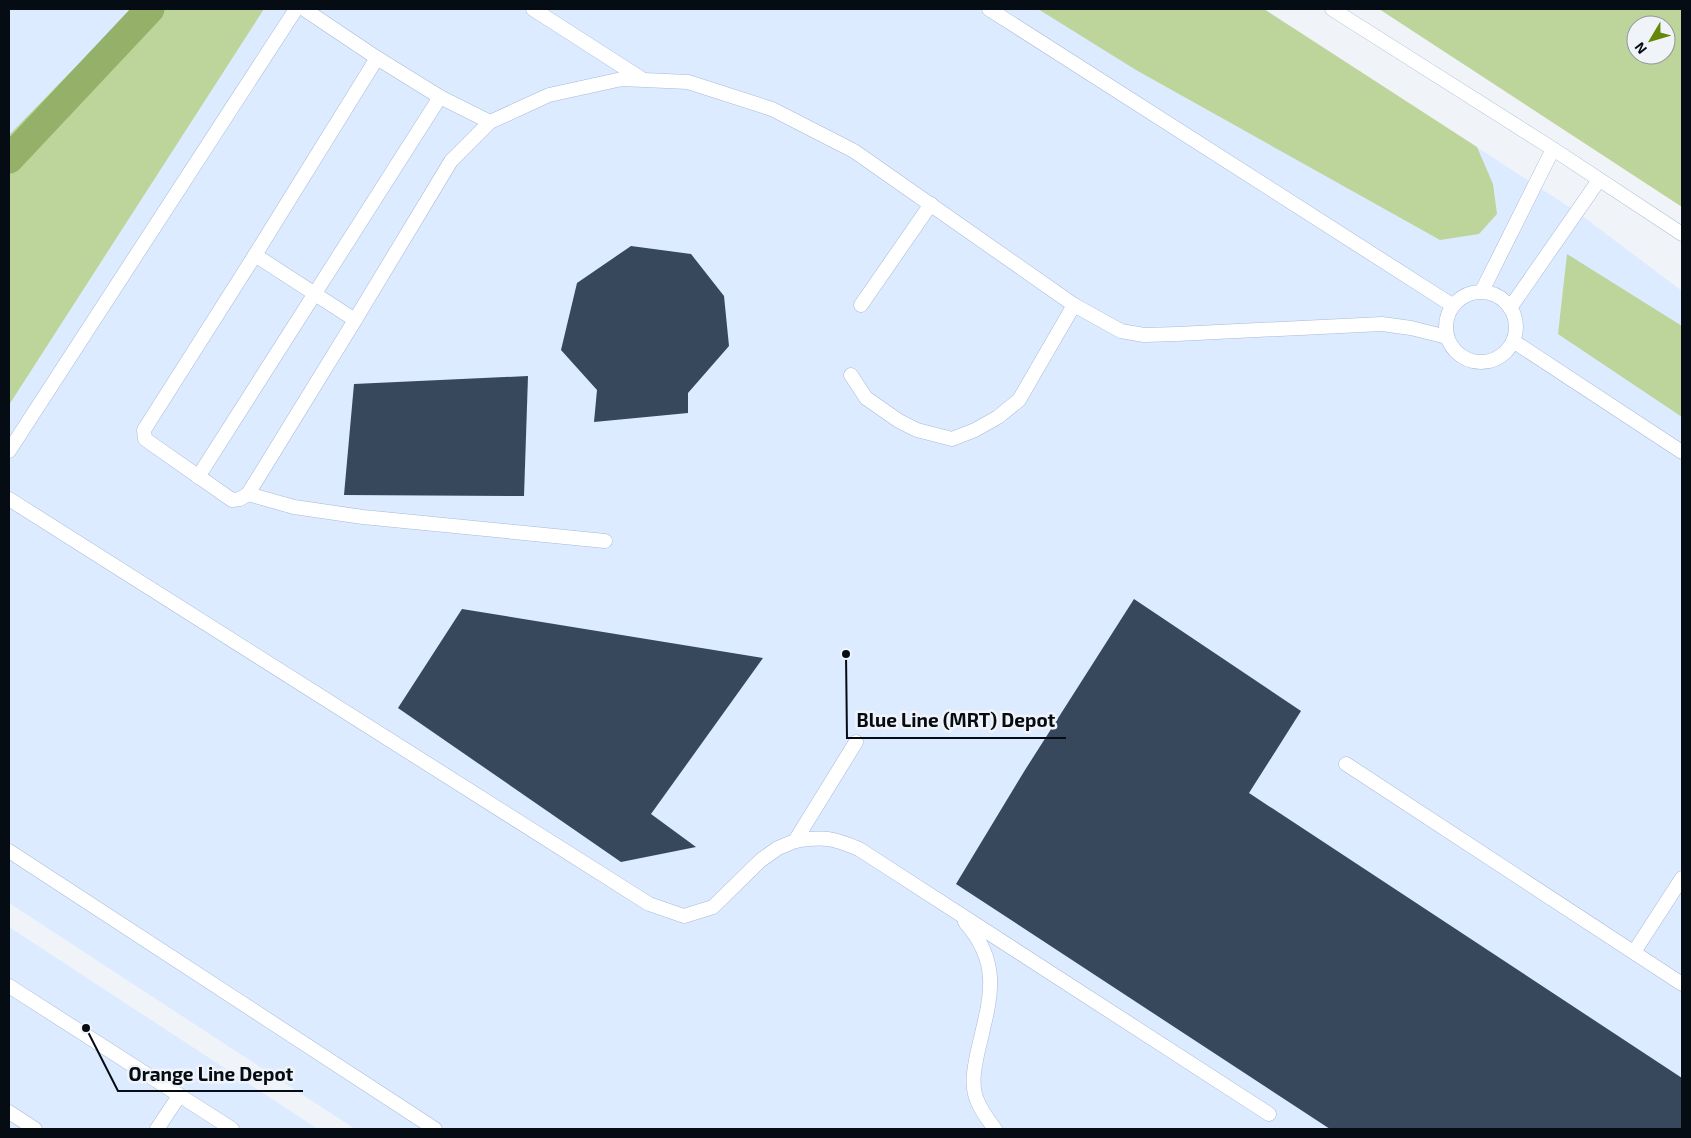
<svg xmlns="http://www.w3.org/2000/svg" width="1691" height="1138" viewBox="0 0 1691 1138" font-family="'Exo 2',sans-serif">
	<rect width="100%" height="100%" fill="#f0f4f9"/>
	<!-- built -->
	<g fill="#dcebff">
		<path d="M 9,9 L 131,9 L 90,52 L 9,135 Z"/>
		<path d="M 264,9 L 1264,9 L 1577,212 L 1682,291 L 1682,1129 L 355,1129 L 9,903 L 9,405 Z"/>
		<path d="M 9,927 L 318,1129 L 11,1129 L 9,1128 Z"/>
	</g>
	<!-- green -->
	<g fill="#bdd59b" fill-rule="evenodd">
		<path d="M 131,9 L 264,9 L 9,405 L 9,135 L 90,52 Z"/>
		<path d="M 1038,9 L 1264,9 L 1477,147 L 1493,184 L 1497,214 L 1479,234 L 1440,240 L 1136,70 Z"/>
		<path d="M 1379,9 L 1682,9 L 1682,207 ZM 1636,25 L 1666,25 L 1666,55 L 1636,55 Z"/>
		<path d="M 1567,254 L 1682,326 L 1682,417 L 1558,334 Z"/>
	</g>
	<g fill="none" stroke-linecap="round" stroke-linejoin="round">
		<!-- canal -->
		<path stroke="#95b068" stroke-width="29" d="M 9,159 L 150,9"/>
	</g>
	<!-- building -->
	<g fill="#37475c">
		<path d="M 631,246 L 691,254 L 724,296 L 729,346 L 688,393 L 688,413 L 594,422 L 597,390 L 561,350 L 577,283 Z"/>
		<path d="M 528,376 L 524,496 L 344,495 L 354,384 Z"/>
		<path d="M 1134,599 L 1301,711 L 1249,793 L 1682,1078 L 1682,1129 L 1330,1129 L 956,884 L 1025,770 Z"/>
		<path d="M 462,609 L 763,658 L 651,814 L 696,847 L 621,862 L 398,708 Z"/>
	</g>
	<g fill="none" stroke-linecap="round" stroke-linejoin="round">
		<!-- service casing -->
		<g stroke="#a7bad4" stroke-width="15">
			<g id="service">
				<path d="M 304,9 L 377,58 L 440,97 L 490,122"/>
				<path d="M 533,9 L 642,79"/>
				<path d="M 989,9 L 1452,305"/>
				<path d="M 1332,9 L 1553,149 L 1682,234"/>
				<path d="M 377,58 L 255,255 L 144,430 L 145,439 L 152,444 L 232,500 L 240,499 L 248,494 L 355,320 L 451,161 L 490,122 L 549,95 L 622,79 L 688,82 L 772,109 L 854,151 L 1074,305 L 1121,331 L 1144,335 L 1177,334 L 1382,324 L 1411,328 L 1447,337"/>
				<path d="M 255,255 L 355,320"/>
				<path d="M 1482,291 L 1553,149"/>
				<circle cx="1481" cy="327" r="35"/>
				<path d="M 861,305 L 931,204"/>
				<path d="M 1510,308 L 1599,180"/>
				<path d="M 1513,341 L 1682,452"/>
				<path d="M 851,375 L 866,398 L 899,421 L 917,430 L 952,439 L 975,430 L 998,417 L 1019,400 L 1074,305"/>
				<path d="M 9,451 L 296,9"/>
				<path d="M 198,477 L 440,97"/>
				<path d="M 248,494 L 294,507 L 363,517 L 605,541"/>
				<path d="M 9,499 L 649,904 L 684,916 L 713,907 L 761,860 L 778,848 L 795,841 L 856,742"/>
				<path d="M 1346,764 L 1682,984"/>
				<path d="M 795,841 C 823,836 833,838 859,849 L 1269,1114"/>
				<path d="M 9,851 L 435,1129"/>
				<path d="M 965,922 C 1005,967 988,1004 977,1055 C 974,1070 971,1086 977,1100 C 981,1111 988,1120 995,1129"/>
				<path d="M 1634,952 L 1682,878"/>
				<path d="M 9,986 L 232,1129"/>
				<path d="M 9,1112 L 35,1129"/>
				<path d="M 157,1129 L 179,1096"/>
			</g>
		</g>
		<!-- service -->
		<use href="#service" stroke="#fff" stroke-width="14"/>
	</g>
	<!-- callouts -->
	<path fill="none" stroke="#060c14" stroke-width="2" d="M846 654L847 738H1066M86 1028L118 1091H303"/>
	<g fill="#060c14" stroke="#f0f4f9" stroke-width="2">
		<circle cx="846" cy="654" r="5"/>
		<circle cx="86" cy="1028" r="5"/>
	</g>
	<g font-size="19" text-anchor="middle" font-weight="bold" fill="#060c14" stroke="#f0f4f9" stroke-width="5" stroke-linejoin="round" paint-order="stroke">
		<text x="956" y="727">Blue Line (MRT) Depot</text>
		<text x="211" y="1081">Orange Line Depot</text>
	</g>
	<!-- border -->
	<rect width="1691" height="1138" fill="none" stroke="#060c14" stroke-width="20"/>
	<!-- north arrow -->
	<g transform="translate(1651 40) rotate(232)"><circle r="24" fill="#f0f4f9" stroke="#92979d"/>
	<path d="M0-4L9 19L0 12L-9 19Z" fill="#65880b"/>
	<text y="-8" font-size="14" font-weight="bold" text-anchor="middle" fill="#060c14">N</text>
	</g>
</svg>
